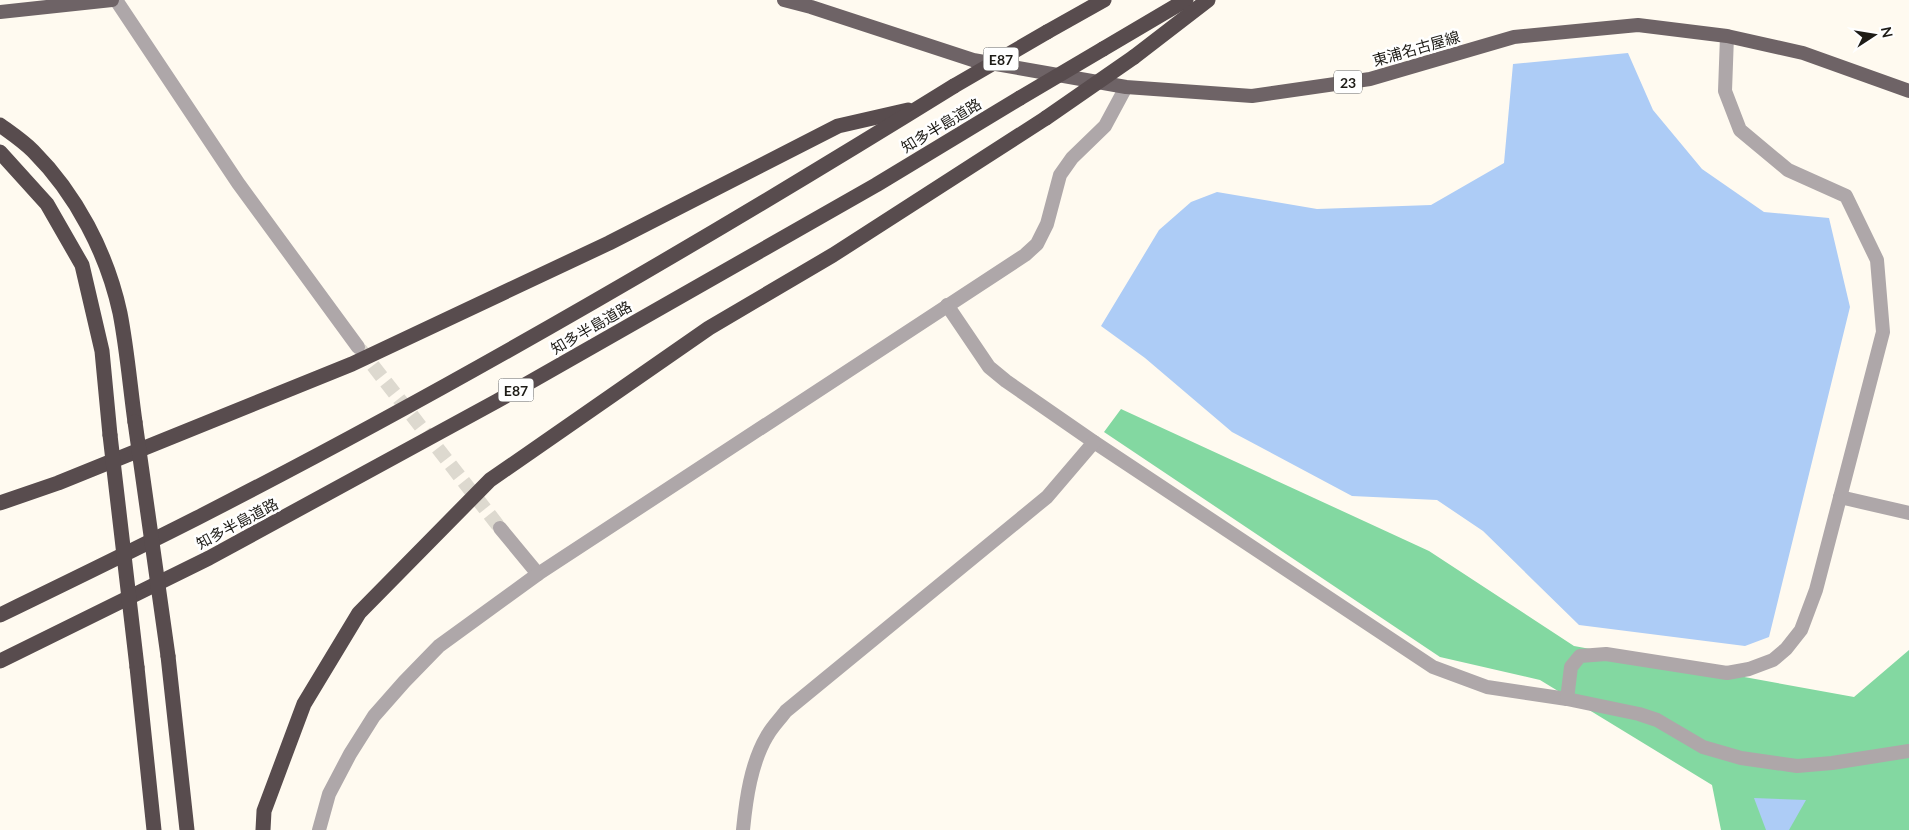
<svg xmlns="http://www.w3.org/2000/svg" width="1909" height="830" viewBox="0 0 1909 830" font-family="Lato,'Noto Sans JP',sans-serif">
	<rect width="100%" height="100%" fill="#fffaf0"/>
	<!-- forest -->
	<path fill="#83d8a1" d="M 1121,409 L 1429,551 L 1574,646 L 1854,697 L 1909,650 L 1909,830 L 1721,830 L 1712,785 L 1540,680 L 1440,657 L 1104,432 Z"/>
	<!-- water -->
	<g fill="#adccf6">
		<path d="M 1628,53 L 1653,110 L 1702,169 L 1764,212 L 1829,218 L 1850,307 L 1769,637 L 1745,646 L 1579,625 L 1483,531 L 1437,500 L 1352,496 L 1232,432 L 1145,358 L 1101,326 L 1159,230 L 1191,202 L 1217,192 L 1317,209 L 1431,205 L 1504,163 L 1513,64 Z"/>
		<path d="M 1754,798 L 1806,800 L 1789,830 L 1766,830 Z"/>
	</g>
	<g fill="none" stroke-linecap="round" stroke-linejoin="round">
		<!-- minor-tunnel -->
		<path stroke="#ddd9cf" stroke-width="14" stroke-dasharray="14 7" stroke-linecap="butt" d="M 360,349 L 500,528"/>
		<!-- minor -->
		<g stroke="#aea7a9" stroke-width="14">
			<path d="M 116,0 L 238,183 L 358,347"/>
			<path d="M 947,305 L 989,367 L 1006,381 L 1094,442 L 1433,667 L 1487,687 L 1567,699 L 1639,714 L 1657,720 L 1703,747 L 1741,758 L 1797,766 L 1832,763 L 1909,751"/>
			<path d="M 1840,497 L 1909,513"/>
			<path d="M 500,528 L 538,574"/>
			<path d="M 1567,699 L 1571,667 L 1580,656 L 1606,654 L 1727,673 L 1749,669 L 1773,660 L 1786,649 L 1801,630 L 1816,590 L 1883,332 L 1877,260 L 1846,196 L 1788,170 L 1740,130 L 1725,91 L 1727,36"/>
			<path d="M 319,830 L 329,794 L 350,754 L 374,716 L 404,682 L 439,646 L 538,574 L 1025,255 L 1037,244 L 1047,224 L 1060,175 L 1072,158 L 1105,126 L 1126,87"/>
			<path d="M 743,830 C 746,799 751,763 767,736 C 772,727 780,719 786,711 L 1047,497 L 1094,442"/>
		</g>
		<!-- primary -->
		<g stroke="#6e6366" stroke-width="14">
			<path d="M 784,0 L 811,7 L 973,60 L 1126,87 L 1252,96 L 1370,79 L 1514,37 L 1638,25 L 1727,36 L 1803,53 L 1909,91"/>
			<path d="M 0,12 L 112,0"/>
		</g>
		<!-- motorway -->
		<g stroke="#584c4e" stroke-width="15">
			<path d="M 1047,32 L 1104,0"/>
			<path d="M 1103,49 L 1186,0"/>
			<path d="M 1134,57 L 1208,0"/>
			<path d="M 0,125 C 11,133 23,141 33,151 C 76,194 107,253 120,313 C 127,349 130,386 135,422"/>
			<path d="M 0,152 L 47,204 L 82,265 L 102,351 L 110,435"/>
			<path d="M 0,503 L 58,483 L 352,364 L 609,243 L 838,126 L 908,110"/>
			<path d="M 0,615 C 66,583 132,551 197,518 C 456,386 707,239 954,86"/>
			<path d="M 168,656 L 187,830"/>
			<path d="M 0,661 L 209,558 L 497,401 L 876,185 L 1020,98"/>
			<path d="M 137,667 L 154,830"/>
			<path d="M 263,830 L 264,811 L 304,704 L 359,613 L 490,480 L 709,328 L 833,255 L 1046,118"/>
		</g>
		<!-- motorway-bridge -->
		<g stroke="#584c4e" stroke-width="15">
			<path d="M 954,86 L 1047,32"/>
			<path d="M 1020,98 L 1103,49"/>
			<path d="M 1046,118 L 1134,57"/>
			<path d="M 135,422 L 168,656"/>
			<path d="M 110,435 L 137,667"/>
		</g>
	</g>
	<g text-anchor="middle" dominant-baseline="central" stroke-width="5" stroke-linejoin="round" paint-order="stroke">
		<!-- shield labels -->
		<g fill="#fff" stroke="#62605d" stroke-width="1">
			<rect x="983.5" y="47.5" width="35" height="23" rx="4"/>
			<rect x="1334" y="70.5" width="28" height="23" rx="4"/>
			<rect x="498.5" y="378.5" width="35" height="23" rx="4"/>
		</g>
		<g font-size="14" font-weight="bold" fill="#1e1c17">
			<text x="1001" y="59">E87</text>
			<text x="1348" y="82">23</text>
			<text x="516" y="390">E87</text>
		</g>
		<!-- street labels -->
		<g font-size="15" fill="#1e1c17" stroke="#fff">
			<text transform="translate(1416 48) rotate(-16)">東浦名古屋線</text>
			<text transform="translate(941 125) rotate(-31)">知多半島道路</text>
			<text transform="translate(591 327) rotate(-30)">知多半島道路</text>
			<text transform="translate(237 523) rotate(-28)">知多半島道路</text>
		</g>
	</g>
	<!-- north arrow -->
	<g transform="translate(1874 35) rotate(78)" stroke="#ffffff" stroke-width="4" paint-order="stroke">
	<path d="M0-4L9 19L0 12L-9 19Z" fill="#1e1c17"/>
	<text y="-8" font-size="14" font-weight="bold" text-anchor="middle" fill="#1e1c17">N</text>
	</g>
</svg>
